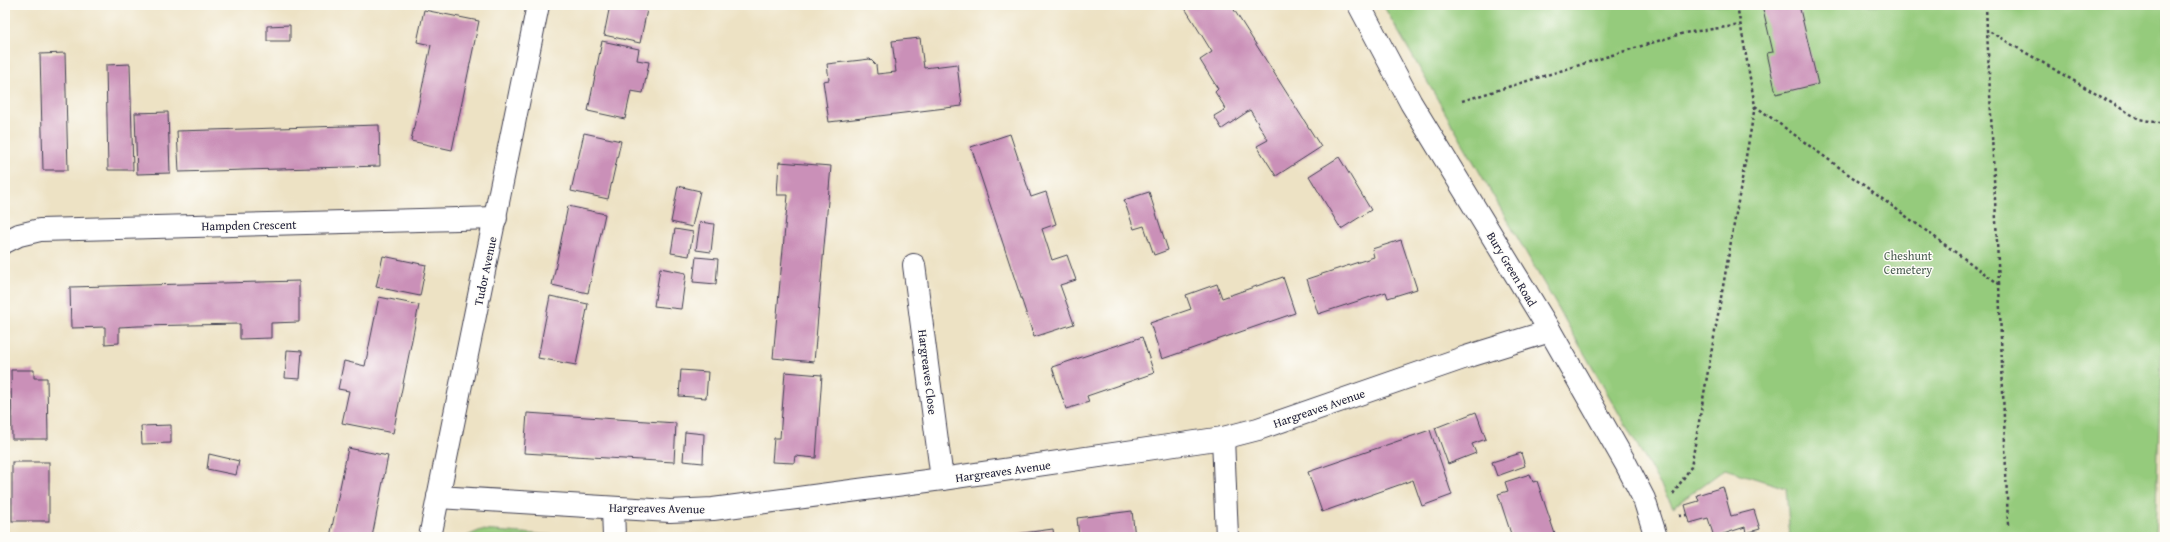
<svg xmlns="http://www.w3.org/2000/svg" width="2170" height="542" viewBox="0 0 2170 542" font-family="'Gentium Book Plus',serif">
	<rect width="100%" height="100%" fill="#fdfcf7"/>
	<filter id="ink" filterUnits="userSpaceOnUse"><feTurbulence type="fractalNoise" baseFrequency=".025" numOctaves="2"/><feDisplacementMap in="SourceGraphic" scale="8" xChannelSelector="R" yChannelSelector="G"/><feConvolveMatrix kernelMatrix="1 2 1 2 8 2 1 2 1" color-interpolation-filters="sRGB"/></filter>
	<filter id="wash" filterUnits="userSpaceOnUse"><feTurbulence type="fractalNoise" baseFrequency=".012" numOctaves="4" result="noise"/><feDisplacementMap in="SourceGraphic" scale="16" xChannelSelector="R" yChannelSelector="G"/><feGaussianBlur stdDeviation="0.9" result="paint"/><feColorMatrix in="noise" values="0 0 0 0 0 0 0 0 0 0 0 0 0 0 0 0 0 1.4 0 .05"/><feComposite in="paint" operator="in"/></filter>
	<g filter="url(#wash)">
		<rect width="100%" height="100%" fill="#ede2c4"/>
		<!-- green -->
		<g fill="#95cb7c" stroke="#5c765c">
			<path d="M 1383,5 L 2165,5 L 2165,251 L 2155,537 L 1790,537 L 1786,488 L 1725,469 L 1673,507 Z"/>
			<path d="M 481,530 L 575,537 L 465,537 Z"/>
		</g>
		<g id="blocks">
			<!-- building -->
			<g fill="#ca90b8">
				<path d="M 610,5 L 648,5 L 640,43 L 604,35 Z"/>
				<path d="M 1183,5 L 1231,5 L 1321,147 L 1276,176 L 1257,146 L 1268,140 L 1250,110 L 1222,129 L 1214,116 L 1226,109 L 1215,92 L 1218,89 L 1200,60 L 1212,52 Z"/>
				<path d="M 1762,5 L 1799,5 L 1818,84 L 1776,94 L 1767,53 L 1773,52 Z"/>
				<path d="M 424,10 L 479,21 L 452,150 L 411,141 L 431,45 L 417,42 Z"/>
				<path d="M 290,25 L 290,41 L 267,41 L 267,26 Z"/>
				<path d="M 920,38 L 924,68 L 957,64 L 962,106 L 829,122 L 823,81 L 829,80 L 827,64 L 870,59 L 876,65 L 877,74 L 896,72 L 892,41 Z"/>
				<path d="M 602,41 L 639,49 L 637,60 L 649,62 L 643,93 L 631,91 L 625,119 L 588,111 Z"/>
				<path d="M 65,53 L 68,170 L 43,170 L 40,54 Z"/>
				<path d="M 130,64 L 133,170 L 108,170 L 106,65 Z"/>
				<path d="M 168,112 L 170,173 L 137,174 L 135,113 Z"/>
				<path d="M 379,125 L 380,166 L 179,172 L 177,131 Z"/>
				<path d="M 584,133 L 621,141 L 608,199 L 571,191 Z"/>
				<path d="M 1010,134 L 1031,197 L 1046,192 L 1056,224 L 1042,229 L 1052,260 L 1067,255 L 1076,280 L 1060,285 L 1074,324 L 1034,337 L 971,147 Z"/>
				<path d="M 1339,157 L 1371,210 L 1341,229 L 1309,176 Z"/>
				<path d="M 779,162 L 831,166 L 814,362 L 773,358 L 788,195 L 777,195 Z"/>
				<path d="M 678,186 L 700,191 L 692,227 L 671,222 Z"/>
				<path d="M 1149,192 L 1168,250 L 1154,255 L 1144,226 L 1134,229 L 1124,200 Z"/>
				<path d="M 568,206 L 605,214 L 588,293 L 552,285 Z"/>
				<path d="M 700,222 L 714,224 L 711,252 L 696,250 Z"/>
				<path d="M 675,229 L 693,232 L 689,256 L 671,253 Z"/>
				<path d="M 1401,240 L 1417,289 L 1388,298 L 1386,292 L 1318,314 L 1307,279 L 1374,257 L 1372,249 Z"/>
				<path d="M 383,256 L 426,265 L 420,296 L 376,287 Z"/>
				<path d="M 696,257 L 718,259 L 716,284 L 693,282 Z"/>
				<path d="M 660,268 L 686,273 L 681,309 L 654,306 Z"/>
				<path d="M 1283,277 L 1295,313 L 1162,359 L 1150,323 L 1191,309 L 1186,295 L 1217,284 L 1222,298 Z"/>
				<path d="M 299,281 L 299,322 L 271,323 L 271,338 L 240,339 L 240,324 L 138,326 L 119,327 L 119,343 L 105,344 L 105,327 L 71,328 L 70,287 Z"/>
				<path d="M 550,296 L 588,304 L 576,365 L 538,358 Z"/>
				<path d="M 379,297 L 419,305 L 393,433 L 342,423 L 349,391 L 338,389 L 344,361 L 365,366 Z"/>
				<path d="M 1142,337 L 1154,373 L 1087,396 L 1089,402 L 1066,409 L 1052,367 Z"/>
				<path d="M 287,350 L 302,351 L 300,379 L 285,378 Z"/>
				<path d="M 11,370 L 34,370 L 34,378 L 47,378 L 48,439 L 12,439 Z"/>
				<path d="M 681,370 L 708,372 L 706,398 L 679,396 Z"/>
				<path d="M 785,372 L 822,375 L 816,458 L 795,456 L 794,463 L 772,462 L 774,438 L 780,438 Z"/>
				<path d="M 1476,412 L 1486,439 L 1472,444 L 1476,453 L 1448,464 L 1435,428 Z"/>
				<path d="M 527,413 L 676,423 L 674,462 L 524,453 Z"/>
				<path d="M 171,425 L 171,443 L 142,444 L 141,426 Z"/>
				<path d="M 1430,430 L 1452,495 L 1422,506 L 1413,480 L 1322,512 L 1308,472 Z"/>
				<path d="M 685,432 L 704,434 L 703,463 L 683,461 Z"/>
				<path d="M 348,448 L 388,456 L 372,537 L 330,537 Z"/>
				<path d="M 1521,453 L 1525,466 L 1497,476 L 1492,462 Z"/>
				<path d="M 209,454 L 239,461 L 236,475 L 207,469 Z"/>
				<rect x="12" y="462" width="37" height="59"/>
				<path d="M 1530,474 L 1533,482 L 1537,481 L 1556,537 L 1512,537 L 1498,494 L 1508,491 L 1505,482 Z"/>
				<path d="M 1723,487 L 1731,516 L 1754,510 L 1760,529 L 1746,533 L 1745,527 L 1714,537 L 1708,518 L 1690,523 L 1685,505 L 1699,501 L 1697,495 Z"/>
				<path d="M 1132,511 L 1135,537 L 1079,537 L 1077,518 Z"/>
				<path d="M 1053,529 L 1054,537 L 1001,537 L 1001,536 Z"/>
			</g>
		</g>
	</g>
	<g filter="url(#ink)">
		<use href="#blocks" fill-opacity="0" stroke="#403f50" stroke-width="1"/>
		<g fill="none" stroke-linecap="round" stroke-linejoin="round">
			<!-- minor casing -->
			<g stroke="#403f50" stroke-width="24">
				<g id="minor">
					<path d="M 1359,5 L 1411,103 L 1550,331 L 1626,464 L 1644,499 L 1656,537"/>
					<path d="M 5,242 L 19,235 L 40,230 L 496,218"/>
					<path d="M 914,265 L 942,479"/>
					<path d="M 1223,438 L 1227,537"/>
					<path d="M 438,497 L 670,511 L 713,509 L 942,479 L 1223,438 L 1258,429 L 1466,357 L 1550,331"/>
					<path d="M 613,508 L 614,537"/>
					<path d="M 430,537 L 538,5"/>
				</g>
			</g>
			<!-- path -->
			<g stroke="#403f50" stroke-width="2.5" stroke-dasharray="3 3" stroke-linecap="butt">
				<path d="M 1986,5 L 1987,30"/>
				<path d="M 1462,101 L 1684,33 L 1741,25"/>
				<path d="M 1755,106 L 1999,284 L 2008,525"/>
				<path d="M 1999,284 L 1987,30 L 2139,119 L 2165,124"/>
				<path d="M 1673,494 L 1691,467 L 1755,106 L 1737,5"/>
				<path d="M 1679,516 L 1688,515"/>
			</g>
			<!-- minor -->
			<use href="#minor" stroke="#fff" stroke-width="22"/>
		</g>
	</g>
	<g text-anchor="middle" dominant-baseline="central" stroke-width="3" stroke-linejoin="round" paint-order="stroke">
		<!-- street labels -->
		<g font-size="12" fill="#22223b" stroke="#fdfcf7">
			<text transform="translate(249 225) rotate(-1)">Hampden Crescent</text>
			<text transform="translate(1512 269) rotate(59)">Bury Green Road</text>
			<text transform="translate(485 271) rotate(-78)">Tudor Avenue</text>
			<text transform="translate(928 372) rotate(83)">Hargreaves Close</text>
			<text transform="translate(1319 408) rotate(-19)">Hargreaves Avenue</text>
			<text transform="translate(1003 471) rotate(-8)">Hargreaves Avenue</text>
			<text transform="translate(657 508) rotate(1)">Hargreaves Avenue</text>
		</g>
		<!-- park labels -->
		<g font-size="12" fill="#4a5d52" stroke="#fdfcf7">
			<text x="1908" y="255">Cheshunt<tspan x="1908" dy="14">Cemetery</tspan></text>
		</g>
	</g>
	<!-- margin -->
	<rect width="2170" height="542" fill="none" stroke="#fdfcf7" stroke-width="20"/>
</svg>
